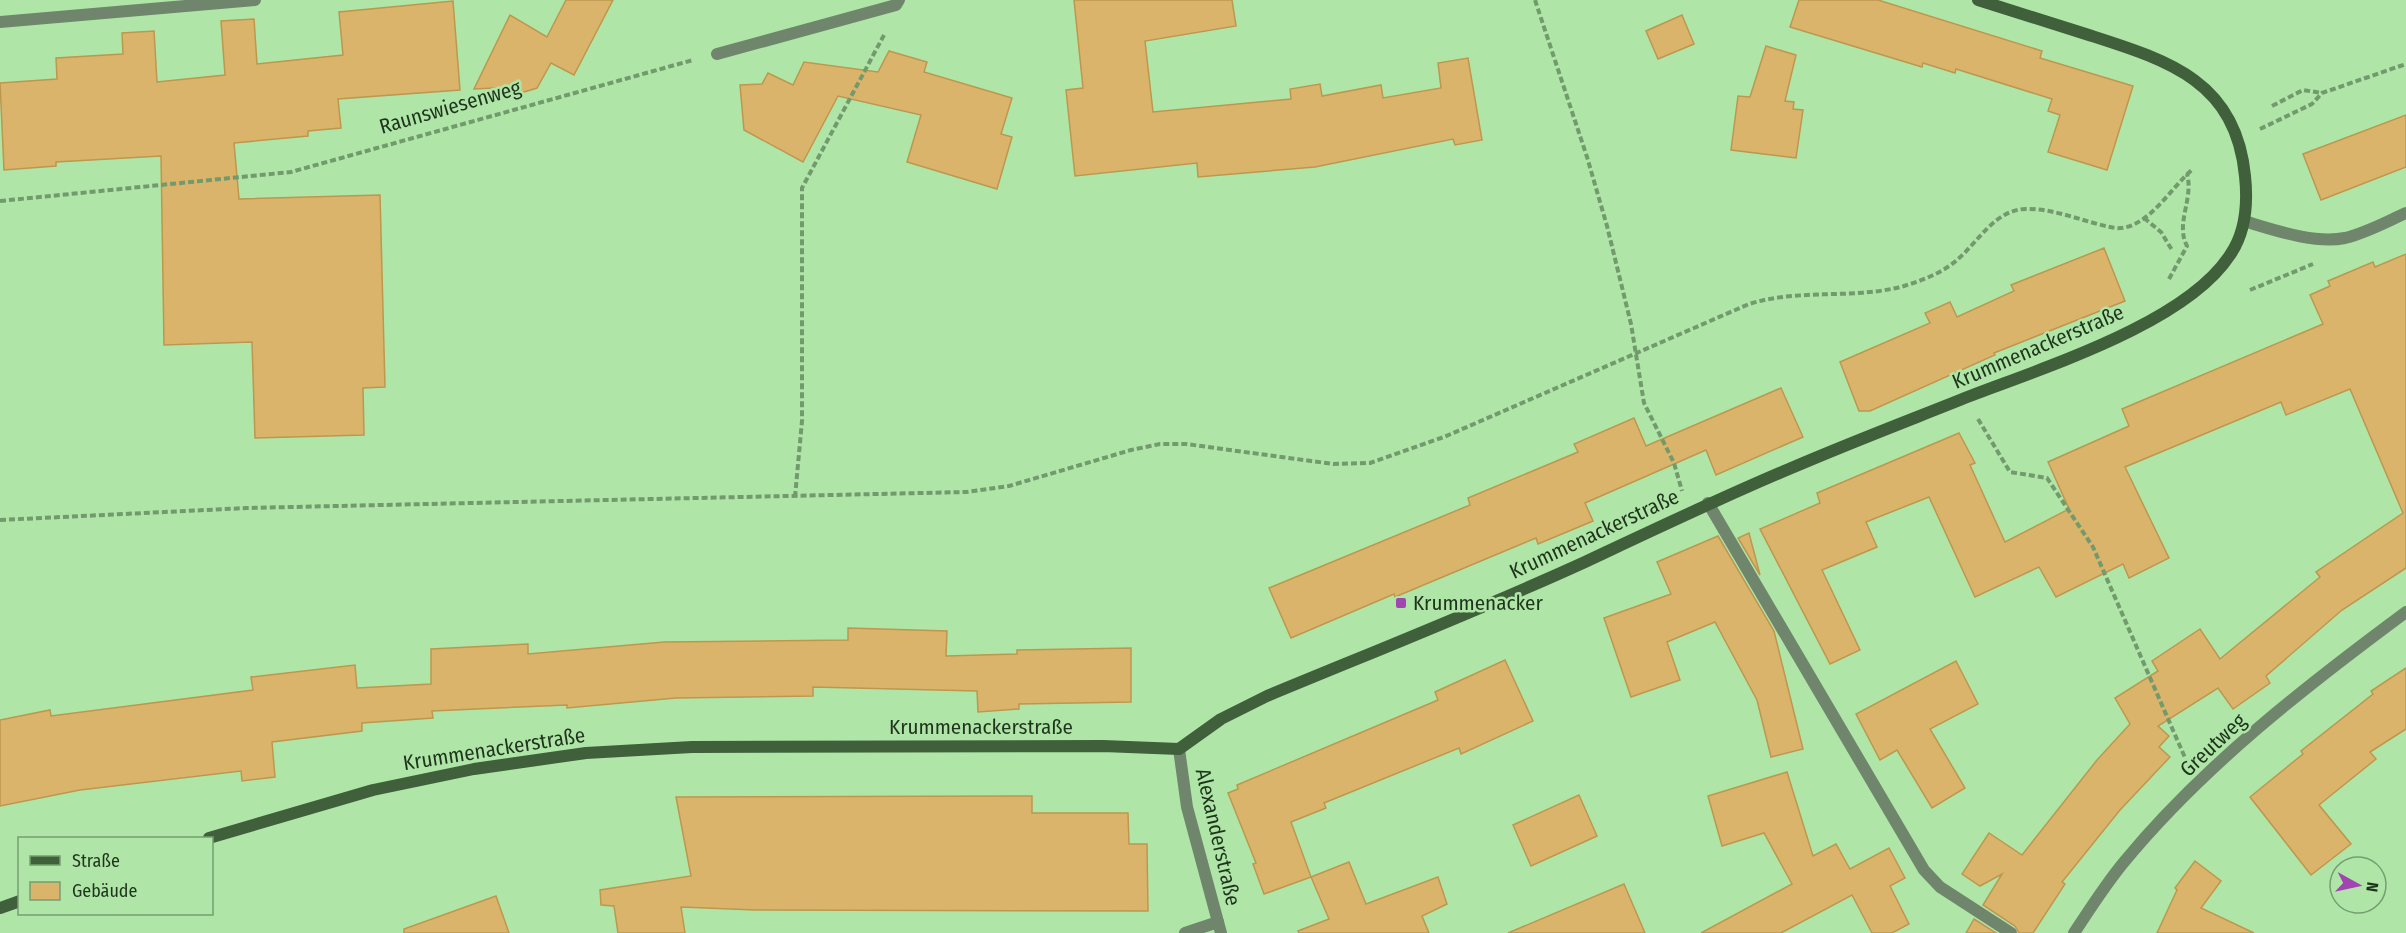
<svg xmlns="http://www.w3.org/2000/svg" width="2406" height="933" viewBox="0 0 2406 933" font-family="'Fira Sans Condensed',sans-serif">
	<rect width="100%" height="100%" fill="#afe6a8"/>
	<!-- building -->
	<g fill="#dbb46b" stroke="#bd974e" stroke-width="1.5">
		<path d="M 566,0 L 613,0 L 574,75 L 551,63 L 537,88 L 498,100 L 494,88 L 474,89 L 510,15 L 547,37 Z"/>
		<path d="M 1074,0 L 1232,0 L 1236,26 L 1145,41 L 1153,112 L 1291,99 L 1290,89 L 1320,84 L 1322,96 L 1381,85 L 1383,98 L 1441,88 L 1438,63 L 1468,58 L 1482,140 L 1455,145 L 1453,139 L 1315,167 L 1198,177 L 1197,163 L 1075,176 L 1066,90 L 1083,88 Z"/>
		<path d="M 1799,0 L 1878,0 L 2042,51 L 2040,58 L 2133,86 L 2107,170 L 2048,152 L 2060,115 L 2048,111 L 2052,99 L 1956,69 L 1955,73 L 1923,63 L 1922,67 L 1790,27 Z"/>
		<path d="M 453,1 L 460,90 L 338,99 L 341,128 L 308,131 L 308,136 L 234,143 L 239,199 L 380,195 L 385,387 L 363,388 L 364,435 L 255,438 L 252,342 L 164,345 L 161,156 L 56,162 L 56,166 L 4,170 L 0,83 L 57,79 L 56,58 L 123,54 L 122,33 L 154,31 L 157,82 L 225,75 L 221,21 L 254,19 L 257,64 L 343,55 L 339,12 Z"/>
		<path d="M 1682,15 L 1694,44 L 1658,59 L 1646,31 Z"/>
		<path d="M 1766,46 L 1796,55 L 1785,101 L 1794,102 L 1793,109 L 1803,110 L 1796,158 L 1731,150 L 1738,96 L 1750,97 Z"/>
		<path d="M 889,51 L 927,62 L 924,72 L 1012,98 L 1001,134 L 1012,137 L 997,189 L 907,162 L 921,115 L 838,96 L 803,162 L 744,130 L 740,85 L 762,84 L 768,73 L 793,85 L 804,62 L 878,72 Z"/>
		<path d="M 2406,115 L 2406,167 L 2321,200 L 2303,154 Z"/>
		<path d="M 2104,248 L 2125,301 L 1994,353 L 1995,355 L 1870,411 L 1859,411 L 1840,362 L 1930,323 L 1925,313 L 1950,302 L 1957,317 L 2014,291 L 2011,285 Z"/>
		<path d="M 2406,254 L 2406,568 L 2342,610 L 2266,676 L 2270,683 L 2233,709 L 2218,688 L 2158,726 L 2169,736 L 2159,747 L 2170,757 L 2120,810 L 2062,882 L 2065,884 L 2033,933 L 2019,933 L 2015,926 L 1983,905 L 2002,874 L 1980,886 L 1962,874 L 1989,833 L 2022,855 L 2097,760 L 2130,724 L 2115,698 L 2158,671 L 2152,661 L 2200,629 L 2220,659 L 2320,577 L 2316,572 L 2403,513 L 2350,389 L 2286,415 L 2281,402 L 2125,467 L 2169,558 L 2129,578 L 2123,564 L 2056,597 L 2039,567 L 1975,597 L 1929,497 L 1866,522 L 1877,547 L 1822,570 L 1860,650 L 1830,664 L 1760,529 L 1820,503 L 1817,493 L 1959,433 L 1975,463 L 1970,465 L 2005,542 L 2069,509 L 2048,462 L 2129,426 L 2122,409 L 2323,324 L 2310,295 L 2330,286 L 2328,281 L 2373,262 L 2375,267 Z"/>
		<path d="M 1781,388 L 1803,437 L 1716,475 L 1706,450 L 1585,503 L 1593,521 L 1538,544 L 1536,538 L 1395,597 L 1394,594 L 1291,638 L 1269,588 L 1470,505 L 1468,498 L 1578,452 L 1574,444 L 1634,418 L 1646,446 Z"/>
		<path d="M 1749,533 L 1760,575 L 1738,538 Z"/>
		<path d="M 1718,536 L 1774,631 L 1803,749 L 1771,757 L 1757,700 L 1715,622 L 1667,642 L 1680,680 L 1631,697 L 1604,618 L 1671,594 L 1657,562 Z"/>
		<path d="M 848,628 L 947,631 L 946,656 L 1017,654 L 1017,650 L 1131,648 L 1131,702 L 1019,704 L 1019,709 L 978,712 L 977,691 L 813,687 L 813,696 L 676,698 L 567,708 L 567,705 L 432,711 L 433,718 L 362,723 L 362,731 L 272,742 L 275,777 L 242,781 L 241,771 L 80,790 L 0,806 L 0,720 L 50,710 L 51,716 L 253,690 L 251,677 L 355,665 L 357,688 L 431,684 L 431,649 L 528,644 L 528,654 L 664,642 L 848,640 Z"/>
		<path d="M 1505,660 L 1533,721 L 1461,754 L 1459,748 L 1324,803 L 1326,808 L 1291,822 L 1311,877 L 1264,894 L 1253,864 L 1256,863 L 1228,793 L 1238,789 L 1237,785 L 1438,700 L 1435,692 Z"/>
		<path d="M 1956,661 L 1978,704 L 1930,729 L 1965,788 L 1932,808 L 1897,750 L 1880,760 L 1856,714 Z"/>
		<path d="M 2406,668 L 2406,729 L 2370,752 L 2376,759 L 2319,805 L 2351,844 L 2311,875 L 2250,797 L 2303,754 L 2301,751 L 2373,694 L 2371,691 Z"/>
		<path d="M 1787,772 L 1813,856 L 1836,844 L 1850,869 L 1889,848 L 1905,878 L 1890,886 L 1909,924 L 1892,933 L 1872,933 L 1852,895 L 1781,933 L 1701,933 L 1792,884 L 1764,833 L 1722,846 L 1708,796 Z"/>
		<path d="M 1579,795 L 1597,836 L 1531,866 L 1513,825 Z"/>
		<path d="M 1032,796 L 1032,813 L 1128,813 L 1129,844 L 1147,844 L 1148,911 L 755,910 L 681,907 L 685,933 L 618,933 L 614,906 L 601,905 L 600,890 L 691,876 L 676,797 Z"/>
		<path d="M 2195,861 L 2221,881 L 2201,908 L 2254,933 L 2157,933 L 2177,890 L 2175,888 Z"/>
		<path d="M 1349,862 L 1366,904 L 1438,877 L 1447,904 L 1422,916 L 1429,933 L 1299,933 L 1298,931 L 1329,919 L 1311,877 Z"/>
		<path d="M 1624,884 L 1645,933 L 1508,933 Z"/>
		<path d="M 496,896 L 509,933 L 404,933 L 404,929 Z"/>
		<path d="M 1974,919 L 1996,933 L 1966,933 Z"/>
	</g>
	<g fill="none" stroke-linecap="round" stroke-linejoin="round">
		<!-- path -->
		<g stroke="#729a6d" stroke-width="4" stroke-dasharray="6 3" stroke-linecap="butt">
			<path d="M 1535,0 L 1587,157 L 1607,226 L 1631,324 L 1644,403 L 1674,463 L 1682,491"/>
			<path d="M 2272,106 L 2303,90 L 2322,93"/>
			<path d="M 2260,129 L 2312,104 L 2322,93 L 2406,64"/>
			<path d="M 0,201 L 291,172 L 693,60"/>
			<path d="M 2144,218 L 2161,232 L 2172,250"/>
			<path d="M 2169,279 L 2187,246 C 2175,223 2194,199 2187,174"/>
			<path d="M 2250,290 L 2313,264"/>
			<path d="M 1978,419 L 2010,472 L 2047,478 L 2093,547 L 2186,760"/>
			<path d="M 795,497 L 802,421 L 802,188 L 884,35"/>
			<path d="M 0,520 L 247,508 L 966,492 L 1009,486 L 1131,450 L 1160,444 L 1186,444 L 1333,464 L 1370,463 L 1444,437 L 1749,304 C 1800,288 1853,300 1904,286 C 1923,280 1942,273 1957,260 C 1978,242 1995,210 2025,209 C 2055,208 2086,223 2115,228 C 2147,231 2171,187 2193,169"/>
		</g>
		<!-- service -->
		<g stroke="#6f866c" stroke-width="12">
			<path d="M 1708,503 L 1924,870 L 1940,887 L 2011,933"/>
			<path d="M 1185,933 L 1218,922"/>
		</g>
		<!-- minor -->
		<g stroke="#6f866c" stroke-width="12">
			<path d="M 0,22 L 255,0"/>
			<path d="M 717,54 L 896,5 L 899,0"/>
			<path d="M 2244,221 C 2275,230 2313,244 2345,238 C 2366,233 2386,222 2406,213"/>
			<path d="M 2074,933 C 2090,909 2105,885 2124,862 C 2203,766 2306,686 2406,612"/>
		</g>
		<!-- tertiary -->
		<path stroke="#6f866c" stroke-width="12" d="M 1179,749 L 1187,807 L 1221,933"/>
		<!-- secondary -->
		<g stroke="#3f603b" stroke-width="12">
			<path d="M 209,838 L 373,790 L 474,769 L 586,753 L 692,747 L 1103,746 L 1179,749 L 1221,719 L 1267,696 C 1373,652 1480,610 1585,562 C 1653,530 1720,498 1789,469 C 1849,443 1910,420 1970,396 C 2045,367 2186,323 2230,255 C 2246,232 2248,204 2245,176 C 2236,82 2170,61 2092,36 C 2054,24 2016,12 1978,0"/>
			<path d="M 0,908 L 20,901"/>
		</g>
	</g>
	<!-- markers -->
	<rect fill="#a145b0" stroke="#afe6a8" stroke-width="2" x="1395" y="597" width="12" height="12" rx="3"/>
	<g text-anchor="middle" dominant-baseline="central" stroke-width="5" stroke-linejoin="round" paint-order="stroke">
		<!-- street labels -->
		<g font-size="21" fill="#1f341c" stroke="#afe6a8">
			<text transform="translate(450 107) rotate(-16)">Raunswiesenweg</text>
			<text transform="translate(2038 347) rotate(-23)">Krummenackerstraße</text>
			<text transform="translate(1594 534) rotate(-25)">Krummenackerstraße</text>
			<text x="981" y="727">Krummenackerstraße</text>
			<text transform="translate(2213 745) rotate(-43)">Greutweg</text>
			<text transform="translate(494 749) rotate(-9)">Krummenackerstraße</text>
			<text transform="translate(1218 837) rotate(77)">Alexanderstraße</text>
		</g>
		<!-- poi labels -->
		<g font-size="21" fill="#1f341c" stroke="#afe6a8" text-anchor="start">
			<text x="1413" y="603">Krummenacker</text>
		</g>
	</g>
	<!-- legend -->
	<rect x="18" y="837" width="195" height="78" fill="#afe6a8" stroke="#759f70" stroke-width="1.5"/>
	<rect x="30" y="856" width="30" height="9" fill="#3f603b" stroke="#759f70" stroke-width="1.5"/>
	<text x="72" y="867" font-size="18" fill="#1f341c">Straße</text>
	<rect x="30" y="882" width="30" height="18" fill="#dbb46b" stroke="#759f70" stroke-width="1.5"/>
	<text x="72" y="897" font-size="18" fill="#1f341c">Gebäude</text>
	<!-- north arrow -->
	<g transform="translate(2358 885) rotate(98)"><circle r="28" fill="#afe6a8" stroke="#759f70" stroke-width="1.5"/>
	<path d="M0-4.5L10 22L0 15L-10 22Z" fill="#a145b0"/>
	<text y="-9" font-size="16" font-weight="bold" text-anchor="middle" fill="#1f341c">N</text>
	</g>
</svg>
